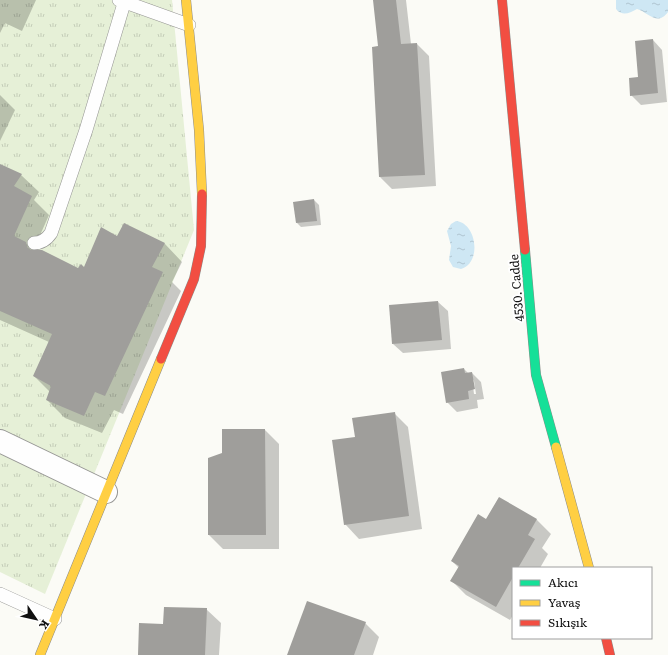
<svg xmlns="http://www.w3.org/2000/svg" width="668" height="655" viewBox="0 0 668 655" font-family="Literata,serif">
	<defs>
		<pattern id="grass-tufts" width="24" height="20" patternUnits="userSpaceOnUse"><rect width="24" height="20" fill="#e6f0d7"/><path d="M3 7l-1-3M5 7V3M7 7l1-3M15 17l-1-3M17 17v-4M19 17l1-3" fill="none" stroke="#c4cdb8"/></pattern>
		<pattern id="water-ripples" width="26" height="14" patternUnits="userSpaceOnUse"><rect width="26" height="14" fill="#cee7f4"/><path d="M2 4q2-2 4 0t4 0M15 11q2-2 4 0t4 0" fill="none" stroke="#b0c5d0"/></pattern>
	</defs>
	<rect width="100%" height="100%" fill="#fbfbf6"/>
	<!-- grass -->
	<path fill="url(#grass-tufts)" d="M 0,0 L 172,0 L 194,230 L 45,594 L 0,572 Z"/>
	<!-- water -->
	<g fill="url(#water-ripples)">
		<path d="M 616,0 L 668,0 L 668,12 C 657,27 648,12 637,9 C 629,13 623,17 616,9 Z"/>
		<path d="M 456,221 C 477,223 482,263 461,269 L 453,267 L 449,260 L 451,246 L 447,231 L 451,224 Z"/>
	</g>
	<!-- shadow -->
	<g fill="#0003" fill-rule="evenodd">
		<path d="M 0,0 L 36,0 L 22,31 L 5,23 L 0,33 Z"/>
		<path d="M 374,0 L 406,0 L 411,44 L 417,44 L 429,56 L 436,186 L 392,189 L 380,177 L 379,47 Z"/>
		<path d="M 653,40 L 662,50 L 667,102 L 641,105 L 631,95 Z"/>
		<path d="M 0,95 L 15,110 L 0,141 Z"/>
		<path d="M 0,165 L 21,175 L 39,192 L 34,200 L 49,215 L 33,251 L 79,269 L 84,268 L 117,238 L 165,244 L 182,262 L 172,282 L 181,291 L 123,414 L 114,410 L 102,433 L 65,418 L 47,400 L 50,392 L 34,376 L 49,342 L 0,320 Z"/>
		<path d="M 314,200 L 319,205 L 321,225 L 301,227 L 297,223 Z"/>
		<path d="M 438,302 L 448,311 L 451,349 L 403,353 L 393,344 Z"/>
		<path d="M 464,369 L 468,373 L 472,373 L 481,382 L 484,399 L 477,400 L 478,408 L 457,412 L 447,402 ZM 472,378 L 474,381 L 476,394 L 474,394 Z"/>
		<path d="M 394,413 L 408,427 L 422,529 L 359,539 L 345,524 L 356,438 Z"/>
		<path d="M 265,430 L 279,444 L 279,549 L 223,549 L 209,535 L 223,453 Z"/>
		<path d="M 499,498 L 537,520 L 551,534 L 542,548 L 548,554 L 540,568 L 513,568 L 513,615 L 510,620 L 466,595 L 452,581 L 459,568 L 452,561 L 486,520 Z"/>
		<path d="M 206,609 L 221,623 L 219,655 L 139,655 L 164,625 Z"/>
		<path d="M 365,623 L 379,637 L 373,655 L 288,655 Z"/>
	</g>
	<!-- building -->
	<g fill="#9f9e9b">
		<path d="M 373,0 L 396,0 L 401,44 L 417,43 L 425,175 L 379,177 L 372,47 L 378,46 Z"/>
		<path d="M 653,39 L 658,93 L 630,96 L 629,78 L 638,77 L 635,41 Z"/>
		<path d="M 0,164 L 22,174 L 14,186 L 32,196 L 14,236 L 26,242 L 27,247 L 31,250 L 42,250 L 78,268 L 81,264 L 84,267 L 101,227 L 117,236 L 124,223 L 165,243 L 152,267 L 163,272 L 105,396 L 95,392 L 84,416 L 46,400 L 51,386 L 33,376 L 52,334 L 0,311 Z"/>
		<path d="M 314,199 L 317,221 L 296,223 L 293,202 Z"/>
		<path d="M 438,301 L 442,340 L 392,344 L 389,305 Z"/>
		<path d="M 464,368 L 465,373 L 472,372 L 475,389 L 468,391 L 469,399 L 446,403 L 441,372 Z"/>
		<path d="M 395,412 L 409,516 L 344,525 L 332,440 L 355,437 L 352,418 Z"/>
		<path d="M 222,429 L 265,429 L 266,535 L 208,535 L 208,458 L 222,453 Z"/>
		<path d="M 499,497 L 537,519 L 528,535 L 535,539 L 518,568 L 513,568 L 513,577 L 496,607 L 450,581 L 459,566 L 451,561 L 478,514 L 486,519 Z"/>
		<path d="M 307,601 L 366,622 L 354,655 L 287,655 Z"/>
		<path d="M 164,607 L 207,608 L 205,655 L 138,655 L 139,623 L 163,624 Z"/>
	</g>
	<g fill="none" stroke-linecap="round" stroke-linejoin="round">
		<!-- lane casing -->
		<g stroke="#969694" stroke-width="14">
			<g id="lane">
				<path d="M 119,0 L 189,25"/>
				<path d="M 34,243 C 42,243 47,239 51,233 L 86,130 L 125,0"/>
				<path d="M 0,594 L 55,619"/>
			</g>
		</g>
		<!-- street casing -->
		<g stroke="#969694" stroke-width="24">
			<path id="street" d="M 0,441 L 106,492"/>
		</g>
		<!-- fast casing -->
		<g stroke="#8c8c8a" stroke-width="10">
			<path id="fast" d="M 525,250 L 536,375 L 556,447"/>
		</g>
		<!-- slow casing -->
		<g stroke="#8c8c8a" stroke-width="10">
			<g id="slow">
				<path d="M 186,0 L 199,130 L 202,194"/>
				<path d="M 556,447 L 589,568"/>
				<path d="M 40,655 L 161,359"/>
			</g>
		</g>
		<!-- jam casing -->
		<g stroke="#8c8c8a" stroke-width="10">
			<g id="jam">
				<path d="M 502,0 L 525,250"/>
				<path d="M 161,359 L 194,279 L 201,246 L 202,194"/>
				<path d="M 606,638 L 610,655"/>
			</g>
		</g>
		<!-- lane -->
		<use href="#lane" stroke="#fefefe" stroke-width="13"/>
		<!-- street -->
		<use href="#street" stroke="#fefefe" stroke-width="22"/>
		<!-- fast -->
		<use href="#fast" stroke="#16e098" stroke-width="9"/>
		<!-- slow -->
		<use href="#slow" stroke="#ffcf43" stroke-width="9"/>
		<!-- jam -->
		<use href="#jam" stroke="#f24e42" stroke-width="9"/>
	</g>
	<g text-anchor="middle" dominant-baseline="central" stroke-width="4" stroke-linejoin="round" paint-order="stroke">
		<!-- street labels -->
		<g font-size="12" fill="#101010" stroke="#fff">
			<text transform="translate(516 288) rotate(-95)">4530. Cadde</text>
		</g>
	</g>
	<!-- legend -->
	<rect x="512" y="567" width="140" height="72" fill="#ffffff" stroke="#9f9f9f"/>
	<rect x="520" y="580" width="20" height="6" fill="#16e098" stroke="#9f9f9f"/>
	<text x="548" y="587" font-size="12" fill="#101010">Akıcı</text>
	<rect x="520" y="600" width="20" height="6" fill="#ffcf43" stroke="#9f9f9f"/>
	<text x="548" y="607" font-size="12" fill="#101010">Yavaş</text>
	<rect x="520" y="620" width="20" height="6" fill="#f24e42" stroke="#9f9f9f"/>
	<text x="548" y="627" font-size="12" fill="#101010">Sıkışık</text>
	<!-- north arrow -->
	<g transform="translate(36 619) rotate(124)" stroke="#ffffff" stroke-width="3" paint-order="stroke">
	<path d="M0-3L7 15L0 10L-7 15Z" fill="#101010"/>
	<text y="-6" font-size="11" font-weight="bold" text-anchor="middle" fill="#101010">K</text>
	</g>
</svg>
